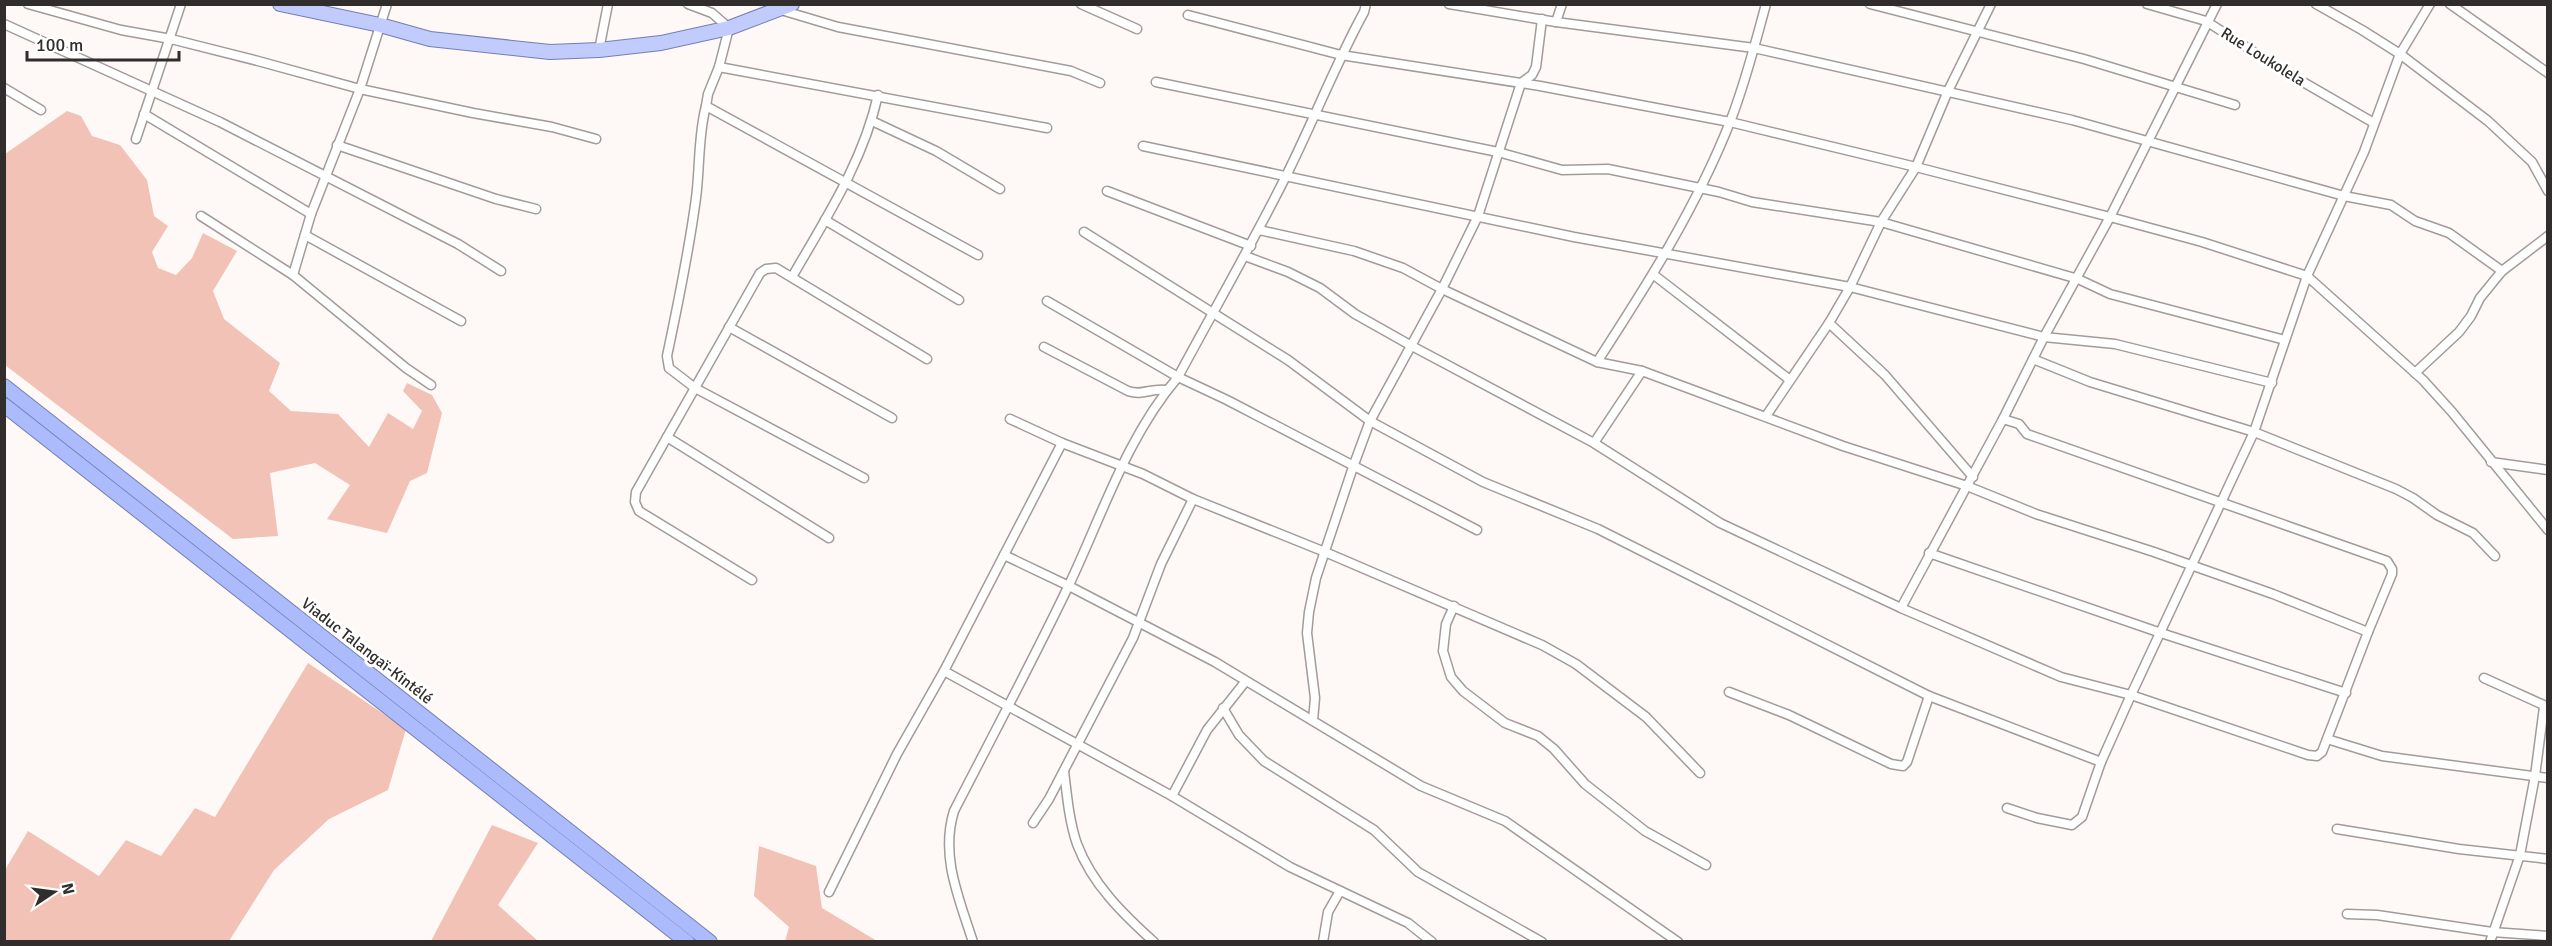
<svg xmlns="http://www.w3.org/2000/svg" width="2552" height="946" viewBox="0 0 2552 946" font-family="Signika,sans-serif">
	<rect width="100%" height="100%" fill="#fef9f7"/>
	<!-- green -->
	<g fill="#f1c2b5">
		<path d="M 67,111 L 81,116 L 92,136 L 120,145 L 147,180 L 154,216 L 168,226 L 152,252 L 158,268 L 176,275 L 192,258 L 203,233 L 237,251 L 213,291 L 224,319 L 280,363 L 269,391 L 291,411 L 338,414 L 369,447 L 388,413 L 413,429 L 422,411 L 403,391 L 407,383 L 432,395 L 442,413 L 427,473 L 410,481 L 387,533 L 327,519 L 350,485 L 315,463 L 270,473 L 278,536 L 233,539 L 5,365 L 5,154 Z"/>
		<path d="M 308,663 L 406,729 L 388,790 L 329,819 L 274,870 L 229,941 L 5,942 L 5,870 L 28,831 L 99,876 L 126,840 L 161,856 L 195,808 L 215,817 Z"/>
		<path d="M 492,825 L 538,843 L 498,905 L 538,941 L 431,941 Z"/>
		<path d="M 759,846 L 816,866 L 822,908 L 877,941 L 785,941 L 789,927 L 754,896 Z"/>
	</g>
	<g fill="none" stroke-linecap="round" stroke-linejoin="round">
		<!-- minor casing -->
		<g stroke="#a39b98" stroke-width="11">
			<g id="minor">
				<path d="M 28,4 L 121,30 L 171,39 L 258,61 L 360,89 L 473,113 L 552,127 L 596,139"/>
				<path d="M 688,4 L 712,13 L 729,28 L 719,67 L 708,94 L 706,106 L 978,255"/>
				<path d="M 1081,4 L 1137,29"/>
				<path d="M 1449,4 L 1556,22 L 1754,48 L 2072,120 L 2344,196 L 2391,205 L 2415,221 L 2449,233 L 2502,271"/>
				<path d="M 1870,4 L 2084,59 L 2235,105"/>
				<path d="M 2147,4 L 2206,21 L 2277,67 L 2374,123"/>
				<path d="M 2316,4 L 2362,30 L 2400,54 L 2488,121 L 2532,162 L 2548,191"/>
				<path d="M 2450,4 L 2548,73"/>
				<path d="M 781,10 L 838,27 L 1071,71 L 1100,83"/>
				<path d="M 1188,15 L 1341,55 L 1540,86 L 1730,122 L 1916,167 L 2110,217 L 2202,242 L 2307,276 L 2423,380 L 2452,412 L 2548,530"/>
				<path d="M 1556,22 L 1562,4"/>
				<path d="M 4,24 L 220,122 L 458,244 L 501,271"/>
				<path d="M 599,50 L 608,4"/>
				<path d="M 719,67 L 1047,128"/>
				<path d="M 1156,82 L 1498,152 L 1562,170 L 1608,169 L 1719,192 L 1752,202 L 1881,222 L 2078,279 L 2110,294 L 2285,340"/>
				<path d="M 4,88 L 41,110"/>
				<path d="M 706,106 C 698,135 700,168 696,198 C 689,251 678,304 667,356 L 669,368 L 695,388 L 864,478"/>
				<path d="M 144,114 L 311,214"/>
				<path d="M 872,121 L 936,151 L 1000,189"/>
				<path d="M 136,139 L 181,4"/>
				<path d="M 337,145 L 496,199 L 536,209"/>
				<path d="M 1143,146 L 1574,237 L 1850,287 L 2044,337 L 2115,344 L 2272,383"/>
				<path d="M 1107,191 L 1251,246"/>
				<path d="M 201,216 L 293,275 L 406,368 L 431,385"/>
				<path d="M 825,220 L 959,300"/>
				<path d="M 1084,232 L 1288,360 L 1370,421 L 1483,482 L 1598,529 L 1929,696 L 2101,762"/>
				<path d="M 305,235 L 461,321"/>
				<path d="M 1245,256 L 1288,272 L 1320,288 L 1355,314 L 1410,345 L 1594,443 L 1720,523 L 1901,608 L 2061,677 L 2131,695 L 2308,755 L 2317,756 L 2322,752 L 2368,632 L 2273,594 L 2154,552 L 2036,514 L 1967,486 L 1843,446 L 1642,371 L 1597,362 L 1442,289 L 1403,268 L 1354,251 L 1259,230"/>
				<path d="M 293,275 L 311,214 L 360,89 L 387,4"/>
				<path d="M 1654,275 L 1790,380"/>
				<path d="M 792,277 C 826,218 863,162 878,95"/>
				<path d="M 1047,301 L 1178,377 L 1227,400 L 1477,530"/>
				<path d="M 1829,323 L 1885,375 L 1973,477"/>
				<path d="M 729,327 L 892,418"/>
				<path d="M 1044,347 L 1128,391 C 1143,396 1150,388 1166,390"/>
				<path d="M 2033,359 L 2090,382 L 2254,432 L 2396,489 L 2413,498 L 2437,515 L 2473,533 L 2495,556"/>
				<path d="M 1597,362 C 1647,285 1696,208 1730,122 C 1745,84 1755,44 1766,4"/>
				<path d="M 2415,373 L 2459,332 L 2471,316 L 2480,298 L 2502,271 L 2548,236"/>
				<path d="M 1766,416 L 1829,323 L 1850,287 L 1881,222 L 1916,167 L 1948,91 L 1991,4"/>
				<path d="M 1010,419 L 1062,443 L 1143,474 L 1193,499 L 1325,552 L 1542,645 L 1576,664 L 1646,717 L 1700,773"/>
				<path d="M 2003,419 L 2019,424 L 2027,434 L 2387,561 L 2392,569 L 2392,574 L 2368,632"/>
				<path d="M 667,437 L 829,538"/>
				<path d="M 1594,443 L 1642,371"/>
				<path d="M 2491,462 L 2548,470"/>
				<path d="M 1929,553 L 2161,633 L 2346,693"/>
				<path d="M 1004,555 L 1069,586 L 1215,662 L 1421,786 L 1505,821 L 1678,942"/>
				<path d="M 752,580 L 639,511 L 635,502 L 636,492 L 760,273 L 766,269 L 776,268 L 927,359"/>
				<path d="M 1454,606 L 1446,624 L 1443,651 L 1451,677 L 1463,691 L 1505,723 L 1538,736 L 1554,749 L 1585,784 L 1645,831 L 1706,865"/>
				<path d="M 1901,608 L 2003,419 L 2044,337 L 2110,217 L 2217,4"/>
				<path d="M 944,671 L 1172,796 L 1290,867 L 1408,923 L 1432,942"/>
				<path d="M 2484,678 L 2548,707"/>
				<path d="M 1729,692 L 1789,715 L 1891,764 L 1903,766 L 1907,762 L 1929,696"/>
				<path d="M 1223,708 L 1239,735 L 1264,761 L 1374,830 L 1418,872 L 1542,942"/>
				<path d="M 1313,720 L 1315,698 L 1307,633 L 1309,612 L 1316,578 L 1353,467 L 1370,421 L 1442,289 L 1478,216 L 1521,83 L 1532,75 L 1536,67 L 1542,19"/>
				<path d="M 2327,739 L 2382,756 L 2548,778"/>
				<path d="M 1064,771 C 1067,795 1069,821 1077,844 C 1092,884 1123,914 1154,942"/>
				<path d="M 1172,796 L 1207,730 L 1245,682"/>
				<path d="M 2007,808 L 2037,818 L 2072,825 L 2082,817 L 2101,762 L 2131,695 L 2254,432 L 2307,276 L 2364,152 L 2400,54 L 2430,4"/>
				<path d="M 1033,823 L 1049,799 L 1133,638 L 1161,564 L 1193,499"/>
				<path d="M 2337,829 L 2459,849 L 2548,859"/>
				<path d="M 829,892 L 897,754 L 944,671 L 1062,443"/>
				<path d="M 2347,914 L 2377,915 L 2492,932 L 2548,936"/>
				<path d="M 973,942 C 959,898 940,856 954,811 C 992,737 1032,662 1068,587 C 1102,516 1126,438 1178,377 C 1214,310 1252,244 1286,176 C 1313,122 1335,65 1364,12 L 1366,4"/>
				<path d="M 1323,942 L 1328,912 L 1340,891"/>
				<path d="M 2490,942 L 2520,855 L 2535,776 L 2544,707"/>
			</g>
		</g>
		<!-- primary casing -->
		<g stroke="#737eb3" stroke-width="16">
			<path id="primary" d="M 280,4 L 380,25 L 430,39 L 550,52 L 599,50 L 661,43 L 729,28 L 792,4"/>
		</g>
		<!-- trunk casing -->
		<g stroke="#737eb3" stroke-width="16">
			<g id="trunk">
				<path d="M 4,386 L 710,942"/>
				<path d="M 4,405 L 687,942"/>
			</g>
		</g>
		<!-- minor -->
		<use href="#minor" stroke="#fff" stroke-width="8"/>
		<!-- primary -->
		<use href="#primary" stroke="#c1ccfd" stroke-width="14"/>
		<!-- trunk -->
		<use href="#trunk" stroke="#acbbfc" stroke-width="14"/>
	</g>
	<g text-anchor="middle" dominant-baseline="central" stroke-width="6" stroke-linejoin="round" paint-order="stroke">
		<!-- street labels -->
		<g font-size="16" fill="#302d2c" stroke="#fff">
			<text transform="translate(2263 57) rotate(32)">Rue Loukolela</text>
			<text transform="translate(367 651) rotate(38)">Viaduc Talangaï-Kintélé</text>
		</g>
	</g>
	<!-- border -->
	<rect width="2552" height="946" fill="none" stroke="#302d2c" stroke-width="12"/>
	<!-- north arrow -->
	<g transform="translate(54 892) rotate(77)" stroke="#ffffff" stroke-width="4.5" paint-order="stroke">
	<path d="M0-4.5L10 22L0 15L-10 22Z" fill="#302d2c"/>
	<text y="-9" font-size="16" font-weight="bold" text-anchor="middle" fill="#302d2c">N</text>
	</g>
	<!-- scale -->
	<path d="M27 51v9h152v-9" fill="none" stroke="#302d2c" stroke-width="3"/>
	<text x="36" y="51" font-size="18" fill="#302d2c" stroke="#ffffff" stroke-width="4.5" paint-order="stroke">100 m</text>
</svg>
